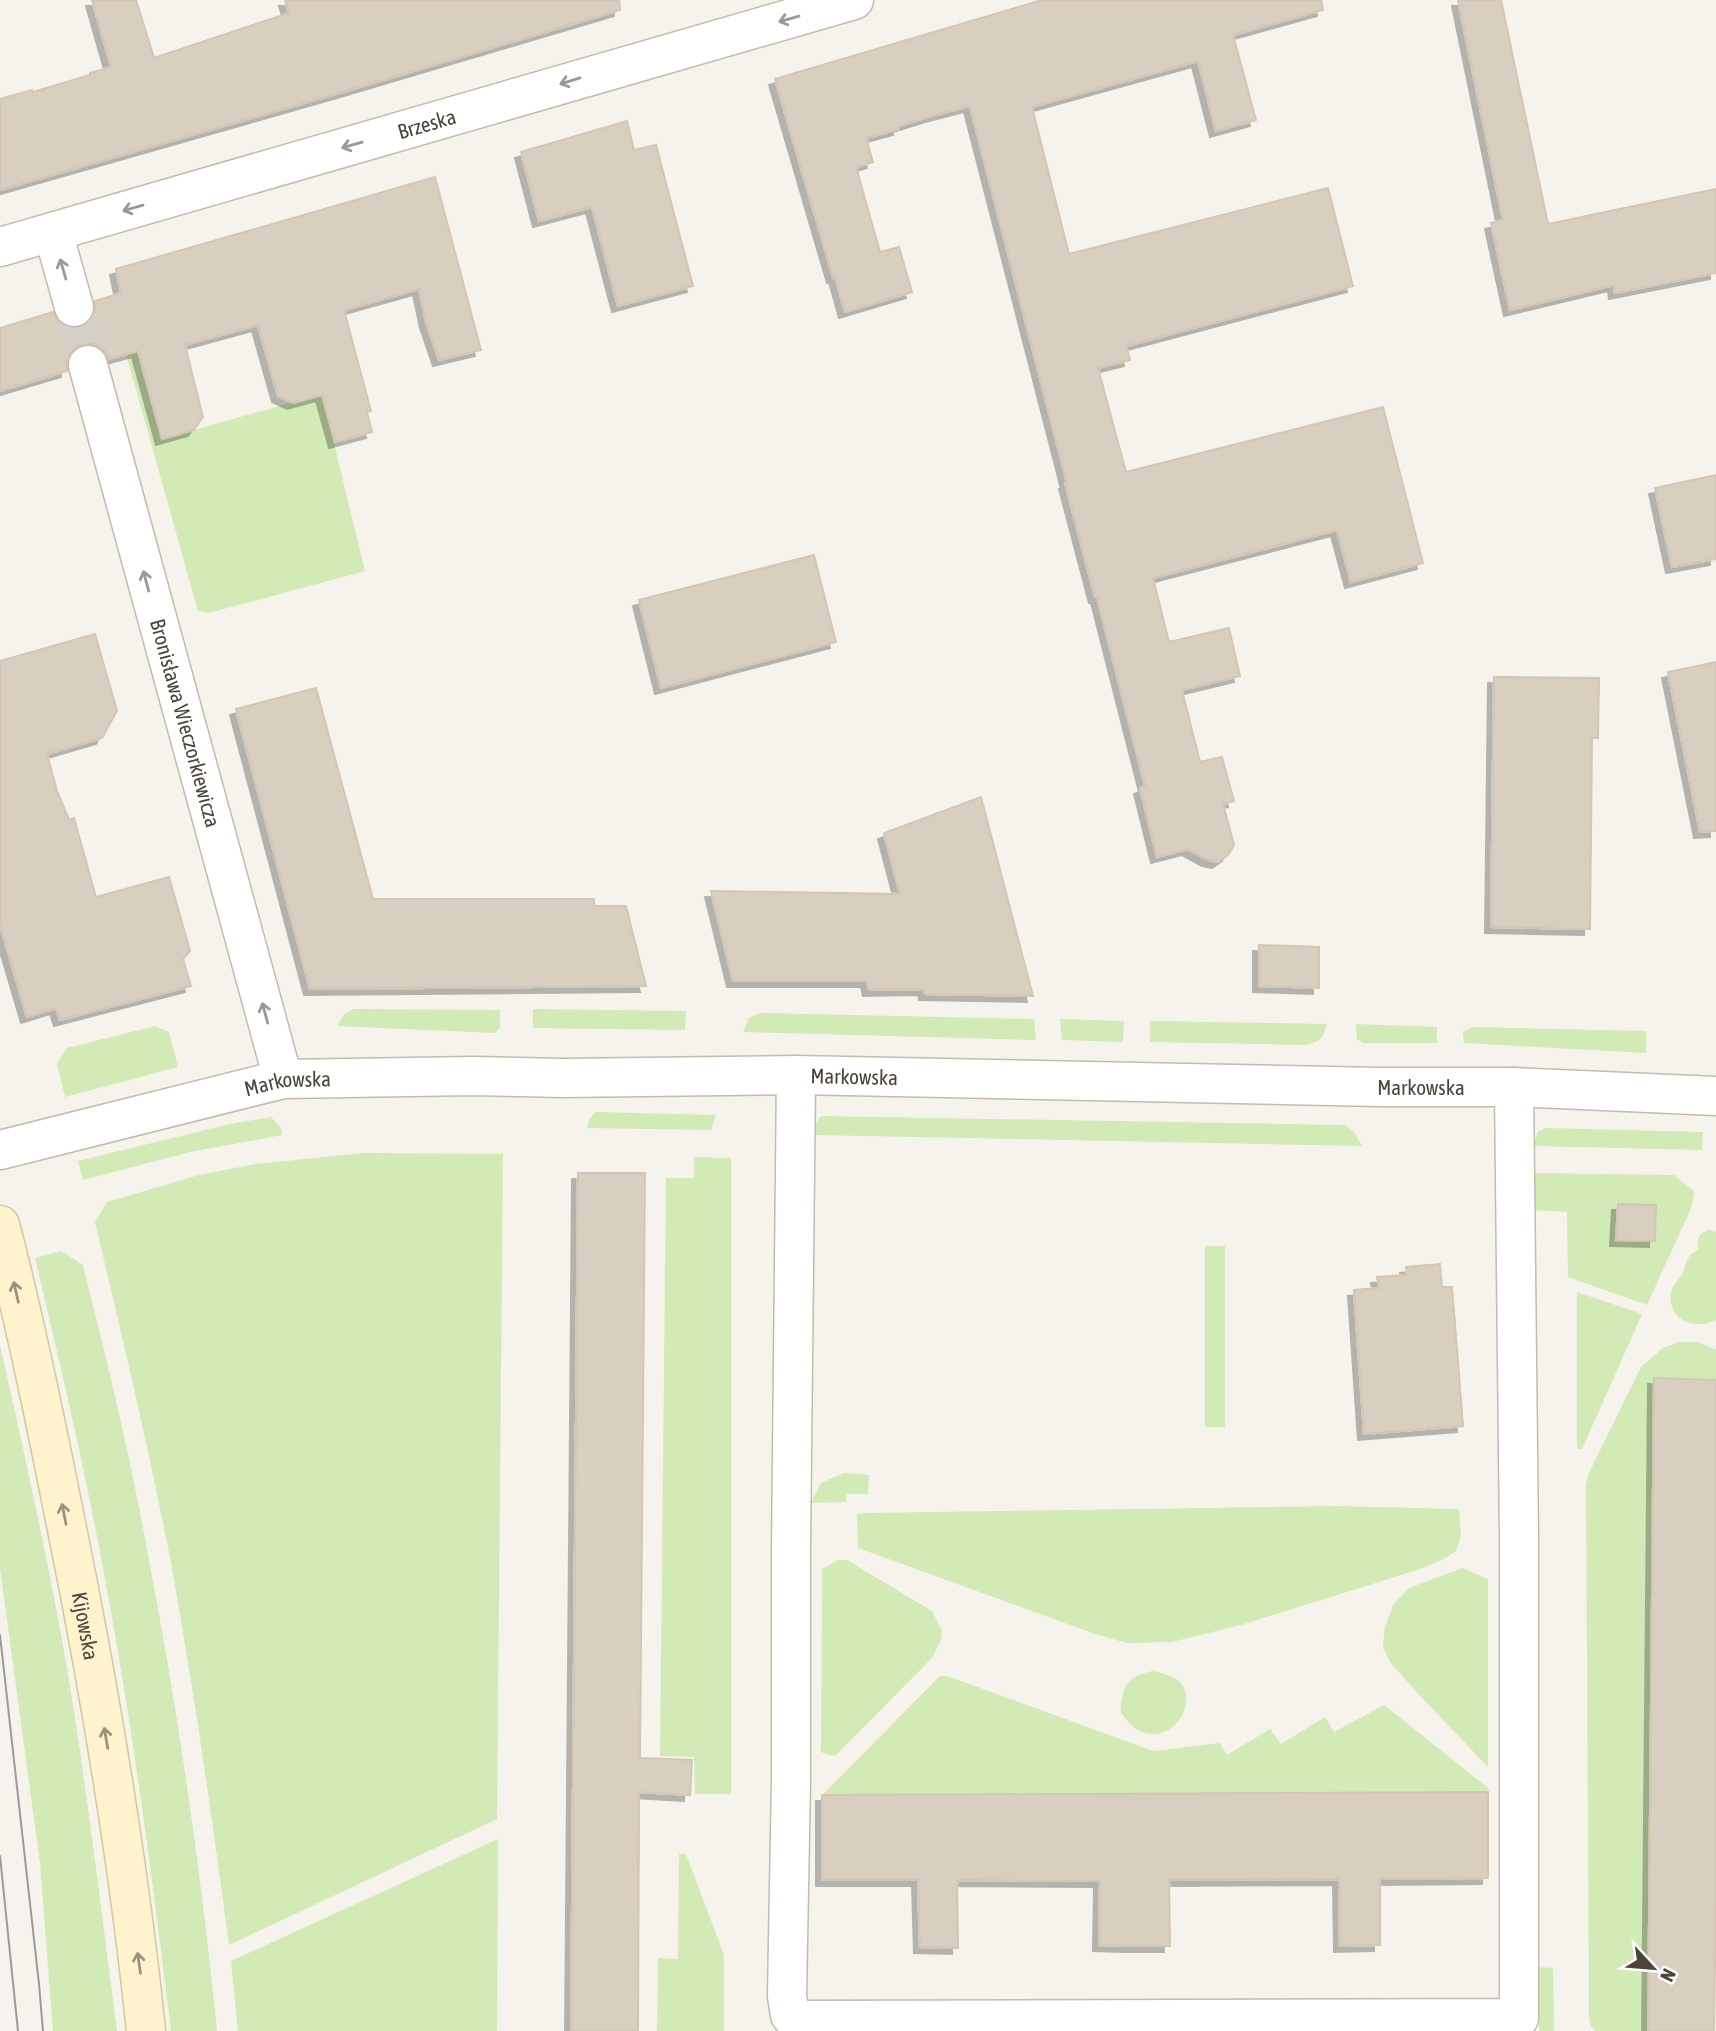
<svg xmlns="http://www.w3.org/2000/svg" width="1716" height="2031" viewBox="0 0 1716 2031" font-family="'Asap Condensed',sans-serif">
	<defs>
		<filter id="shadow"><feDropShadow dx="-6" dy="6" stdDeviation="0" flood-color="#0004"/></filter>
	</defs>
	<rect width="100%" height="100%" fill="#f6f3ec"/>
	<!-- green -->
	<g fill="#d2eab5">
		<path d="M 138,351 L 162,439 L 322,394 L 365,571 L 209,613 L 198,611 L 126,354 Z"/>
		<path d="M 354,1009 L 500,1010 L 500,1027 L 495,1033 L 337,1026 L 344,1014 Z"/>
		<path d="M 533,1009 L 686,1011 L 685,1030 L 533,1028 Z"/>
		<path d="M 760,1013 L 1034,1019 L 1036,1040 L 743,1032 L 749,1018 Z"/>
		<path d="M 1060,1019 L 1124,1021 L 1123,1042 L 1062,1040 Z"/>
		<path d="M 1150,1021 L 1326,1024 C 1324,1039 1320,1042 1305,1045 L 1150,1042 Z"/>
		<path d="M 1356,1024 L 1437,1027 L 1437,1043 L 1363,1043 L 1357,1039 Z"/>
		<path d="M 155,1026 L 169,1032 L 178,1067 L 65,1097 L 57,1064 L 67,1048 Z"/>
		<path d="M 1472,1027 L 1646,1031 L 1646,1053 L 1464,1043 L 1463,1032 Z"/>
		<path d="M 595,1112 L 716,1115 L 711,1130 L 587,1128 L 589,1120 Z"/>
		<path d="M 821,1116 L 1345,1125 L 1354,1132 L 1362,1146 L 813,1135 L 816,1123 Z"/>
		<path d="M 271,1117 L 281,1128 L 282,1135 L 190,1152 L 83,1180 L 78,1161 L 230,1124 Z"/>
		<path d="M 1545,1128 L 1703,1132 L 1702,1150 L 1533,1146 L 1538,1132 Z"/>
		<path d="M 364,1153 L 503,1154 L 497,1819 L 229,1945 C 212,1817 194,1690 171,1563 C 149,1449 122,1336 95,1222 L 107,1202 L 199,1175 L 256,1164 Z"/>
		<path d="M 694,1157 L 731,1158 L 731,1794 L 695,1794 L 694,1757 L 660,1756 L 666,1178 L 694,1178 Z"/>
		<path d="M 1532,1173 L 1674,1175 L 1694,1191 L 1692,1206 L 1647,1305 L 1568,1277 L 1567,1212 L 1532,1210 Z"/>
		<path d="M 1709,1230 L 1716,1232 L 1716,1320 C 1695,1331 1667,1320 1671,1293 C 1672,1284 1682,1278 1684,1270 C 1688,1258 1687,1256 1699,1249 C 1696,1240 1698,1233 1709,1230 Z"/>
		<rect x="1205" y="1246" width="20" height="181"/>
		<path d="M 61,1251 L 83,1265 C 106,1357 129,1450 146,1544 C 177,1705 201,1868 217,2031 L 171,2031 C 153,1883 134,1736 107,1590 C 87,1478 61,1368 35,1258 Z"/>
		<path d="M 1577,1292 L 1642,1314 L 1582,1449 L 1577,1449 Z"/>
		<path d="M 1679,1342 L 1698,1342 L 1716,1350 L 1716,1380 L 1654,1379 L 1648,2031 L 1595,2031 L 1590,2024 L 1589,2017 L 1586,1485 L 1588,1475 L 1641,1367 L 1663,1348 Z"/>
		<path d="M 0,1345 C 24,1452 48,1559 67,1668 C 87,1788 101,1910 117,2031 L 53,2031 L 40,1863 L 0,1568 Z"/>
		<path d="M 844,1473 L 869,1475 L 868,1494 L 847,1494 L 846,1502 L 811,1503 L 821,1483 Z"/>
		<path d="M 1334,1506 L 1459,1509 L 1461,1535 L 1456,1551 L 1442,1560 L 1417,1570 L 1241,1625 L 1172,1642 L 1127,1643 L 1095,1634 L 858,1548 L 857,1514 L 867,1513 Z"/>
		<path d="M 838,1560 L 847,1560 L 932,1611 L 942,1631 L 941,1640 L 932,1658 L 835,1756 L 829,1755 L 821,1752 L 822,1569 Z"/>
		<path d="M 1462,1568 L 1488,1579 L 1488,1767 L 1425,1701 L 1390,1662 L 1383,1647 L 1385,1627 L 1393,1605 L 1409,1588 Z"/>
		<path d="M 1154,1671 C 1164,1674 1177,1676 1183,1686 C 1194,1707 1175,1735 1152,1734 C 1138,1734 1129,1723 1121,1713 C 1121,1687 1127,1675 1154,1671 Z"/>
		<path d="M 940,1676 L 947,1676 L 1153,1751 L 1220,1743 L 1227,1755 L 1270,1729 L 1281,1744 L 1325,1717 L 1334,1732 L 1384,1705 L 1488,1788 L 1488,1792 L 822,1795 Z"/>
		<path d="M 498,1839 L 497,2031 L 238,2031 L 231,1961 Z"/>
		<path d="M 679,1854 L 686,1854 L 724,1955 L 724,2031 L 657,2031 L 658,1958 L 678,1959 Z"/>
		<path d="M 1539,1967 L 1553,1968 L 1554,2031 L 1539,2031 Z"/>
	</g>
	<!-- building -->
	<g fill="#d8cfc1" stroke="#d3c7b4" stroke-width="2" filter="url(#shadow)">
		<path d="M 92,0 L 136,0 L 154,58 L 289,13 L 285,0 L 619,0 L 620,10 L 343,92 L 0,190 L 0,99 L 32,90 L 33,92 L 90,75 L 90,73 L 111,67 Z"/>
		<path d="M 1042,0 L 1321,0 L 1323,10 L 1233,35 L 1256,120 L 1216,131 L 1198,61 L 1032,107 L 1069,254 L 1328,188 L 1353,286 L 1126,346 L 1130,360 L 1098,368 L 1126,472 L 1383,407 L 1423,563 L 1351,582 L 1337,530 L 1153,578 L 1169,642 L 1229,628 L 1240,676 L 1182,690 L 1200,762 L 1222,757 L 1234,801 L 1223,804 L 1234,845 L 1228,855 L 1218,862 L 1208,860 L 1188,849 L 1157,857 L 1140,788 L 1145,786 L 1097,597 L 1095,597 L 1065,483 L 1067,483 L 970,106 L 931,116 L 899,126 L 899,129 L 866,138 L 873,162 L 856,167 L 880,252 L 899,247 L 912,292 L 845,312 L 835,276 L 833,277 L 775,79 Z"/>
		<path d="M 1458,0 L 1501,0 L 1548,224 L 1716,189 L 1716,273 L 1615,293 L 1614,285 L 1510,310 L 1491,223 L 1503,220 Z"/>
		<path d="M 627,121 L 634,150 L 656,145 L 693,286 L 618,306 L 592,207 L 539,221 L 521,152 Z"/>
		<path d="M 435,177 L 481,350 L 439,360 L 426,322 L 419,289 L 344,310 L 371,411 L 367,412 L 372,432 L 335,442 L 322,395 L 293,403 L 278,396 L 258,325 L 185,345 L 203,417 L 194,430 L 162,439 L 138,351 L 109,359 L 104,350 L 94,344 L 82,344 L 73,349 L 67,359 L 67,371 L 0,391 L 0,328 L 53,312 L 58,322 L 68,328 L 81,328 L 89,323 L 95,313 L 95,301 L 121,293 L 116,269 Z"/>
		<path d="M 1716,475 L 1716,559 L 1672,567 L 1655,488 Z"/>
		<path d="M 814,555 L 836,642 L 661,688 L 639,600 Z"/>
		<path d="M 95,634 L 117,711 L 102,738 L 47,754 L 57,791 L 69,820 L 74,818 L 96,897 L 169,877 L 190,951 L 183,959 L 191,986 L 60,1020 L 56,1008 L 27,1017 L 0,925 L 0,661 Z"/>
		<path d="M 1716,662 L 1716,831 L 1700,832 L 1668,672 Z"/>
		<path d="M 1494,677 L 1599,678 L 1598,738 L 1592,738 L 1590,929 L 1491,927 Z"/>
		<path d="M 316,688 L 373,899 L 594,899 L 594,906 L 626,906 L 646,986 L 310,989 L 236,709 Z"/>
		<path d="M 981,797 L 1033,996 L 925,994 L 924,989 L 869,990 L 867,981 L 733,981 L 711,891 L 900,894 L 884,833 Z"/>
		<path d="M 1259,945 L 1319,947 L 1319,988 L 1259,986 Z"/>
		<path d="M 578,1173 L 645,1173 L 640,1758 L 692,1760 L 690,1795 L 639,1792 L 638,2031 L 571,2031 Z"/>
		<path d="M 1618,1204 L 1656,1205 L 1655,1241 L 1616,1240 Z"/>
		<path d="M 1440,1264 L 1442,1287 L 1452,1287 L 1463,1426 L 1364,1434 L 1354,1290 L 1379,1288 L 1377,1277 L 1407,1275 L 1406,1267 Z"/>
		<path d="M 1654,1378 L 1716,1380 L 1716,1879 L 1714,2031 L 1648,2031 Z"/>
		<path d="M 1488,1792 L 1488,1878 L 1380,1879 L 1380,1945 L 1340,1946 L 1339,1879 L 1169,1880 L 1170,1946 L 1129,1946 L 1099,1945 L 1100,1881 L 957,1880 L 958,1948 L 920,1947 L 918,1880 L 822,1880 L 822,1795 Z"/>
	</g>
	<g fill="none" stroke-linecap="round" stroke-linejoin="round">
		<!-- street-tunnel -->
		<path stroke="#d4d0c8" stroke-width="38" stroke-dasharray="38 19" stroke-linecap="butt" d="M 74,307 L 88,365"/>
		<!-- street casing -->
		<g stroke="#c2bbae" stroke-width="41">
			<g id="street">
				<path d="M 53,232 L 74,307"/>
				<path id="s1" d="M 0,247 L 854,0"/>
				<path id="s2" d="M 88,365 L 283,1079"/>
				<path d="M 796,1075 L 791,1550 L 791,1780 L 787,1996 L 790,2015 L 794,2020 L 1519,2018 L 1519,1541 L 1514,1087"/>
				<path id="s3" d="M 0,1150 L 283,1079 L 473,1076 L 563,1078 L 796,1075 L 1379,1087 L 1514,1087 L 1716,1096"/>
			</g>
		</g>
		<!-- secondary casing -->
		<g stroke="#d6c79b" stroke-width="41">
			<g id="secondary">
				<path id="s4" d="M 0,1225 C 25,1320 45,1418 64,1514 C 99,1685 128,1857 146,2031"/>
			</g>
		</g>
		<!-- street -->
		<use href="#street" stroke="#fff" stroke-width="38"/>
		<!-- secondary -->
		<use href="#secondary" stroke="#fff3cd" stroke-width="38"/>
		<!-- tram -->
		<g stroke="#9a9a9a" stroke-width="2">
			<path d="M 0,1635 L 39,1984 L 43,2031"/>
			<path d="M 0,1856 L 18,2031"/>
		</g>
	</g>
	<!-- one-way arrows -->
	<defs><path id="oneway-shaft" d="M-6 0H5M1.5-3L5.5 0L1.5 3" fill="none" stroke-width="1.6" stroke-linecap="round" stroke-linejoin="round" transform="scale(1.75)"/></defs>
	<g stroke="#9c9892">
		<use href="#oneway-shaft" transform="translate(789 19) rotate(164)"/>
		<use href="#oneway-shaft" transform="translate(570 81) rotate(163)"/>
		<use href="#oneway-shaft" transform="translate(352 145) rotate(164)"/>
		<use href="#oneway-shaft" transform="translate(133 208) rotate(164)"/>
		<use href="#oneway-shaft" transform="translate(63 269) rotate(-106)"/>
		<use href="#oneway-shaft" transform="translate(146 581) rotate(-105)"/>
		<use href="#oneway-shaft" transform="translate(265 1013) rotate(-105)"/>
	</g>
	<g stroke="#9c937c">
		<use href="#oneway-shaft" transform="translate(16 1292) rotate(-103)"/>
		<use href="#oneway-shaft" transform="translate(64 1514) rotate(-101)"/>
		<use href="#oneway-shaft" transform="translate(106 1738) rotate(-100)"/>
		<use href="#oneway-shaft" transform="translate(139 1963) rotate(-98)"/>
	</g>
	<g text-anchor="middle" dominant-baseline="central" stroke-width="5" stroke-linejoin="round" paint-order="stroke">
		<!-- street labels -->
		<g font-size="21" fill="#4b4439" stroke="#fff">
			<text stroke="none"><textPath href="#s1" startOffset="444">Brzeska</textPath></text>
			<text stroke="none"><textPath href="#s2" startOffset="371">Bronisława Wieczorkiewicza</textPath></text>
			<text stroke="none"><textPath href="#s3" startOffset="863">Markowska</textPath></text>
			<text stroke="none"><textPath href="#s3" startOffset="296">Markowska</textPath></text>
			<text stroke="none"><textPath href="#s3" startOffset="1430">Markowska</textPath></text>
			<text stroke="none"><textPath href="#s4" startOffset="410">Kijowska</textPath></text>
		</g>
	</g>
	<!-- north arrow -->
	<g transform="translate(1653 1968) rotate(116)" stroke="#ffffff" stroke-width="5" paint-order="stroke">
	<path d="M0-5L12 26L0 18L-12 26Z" fill="#4b4439"/>
	<text y="-10" font-size="19" font-weight="bold" text-anchor="middle" fill="#4b4439">N</text>
	</g>
</svg>
